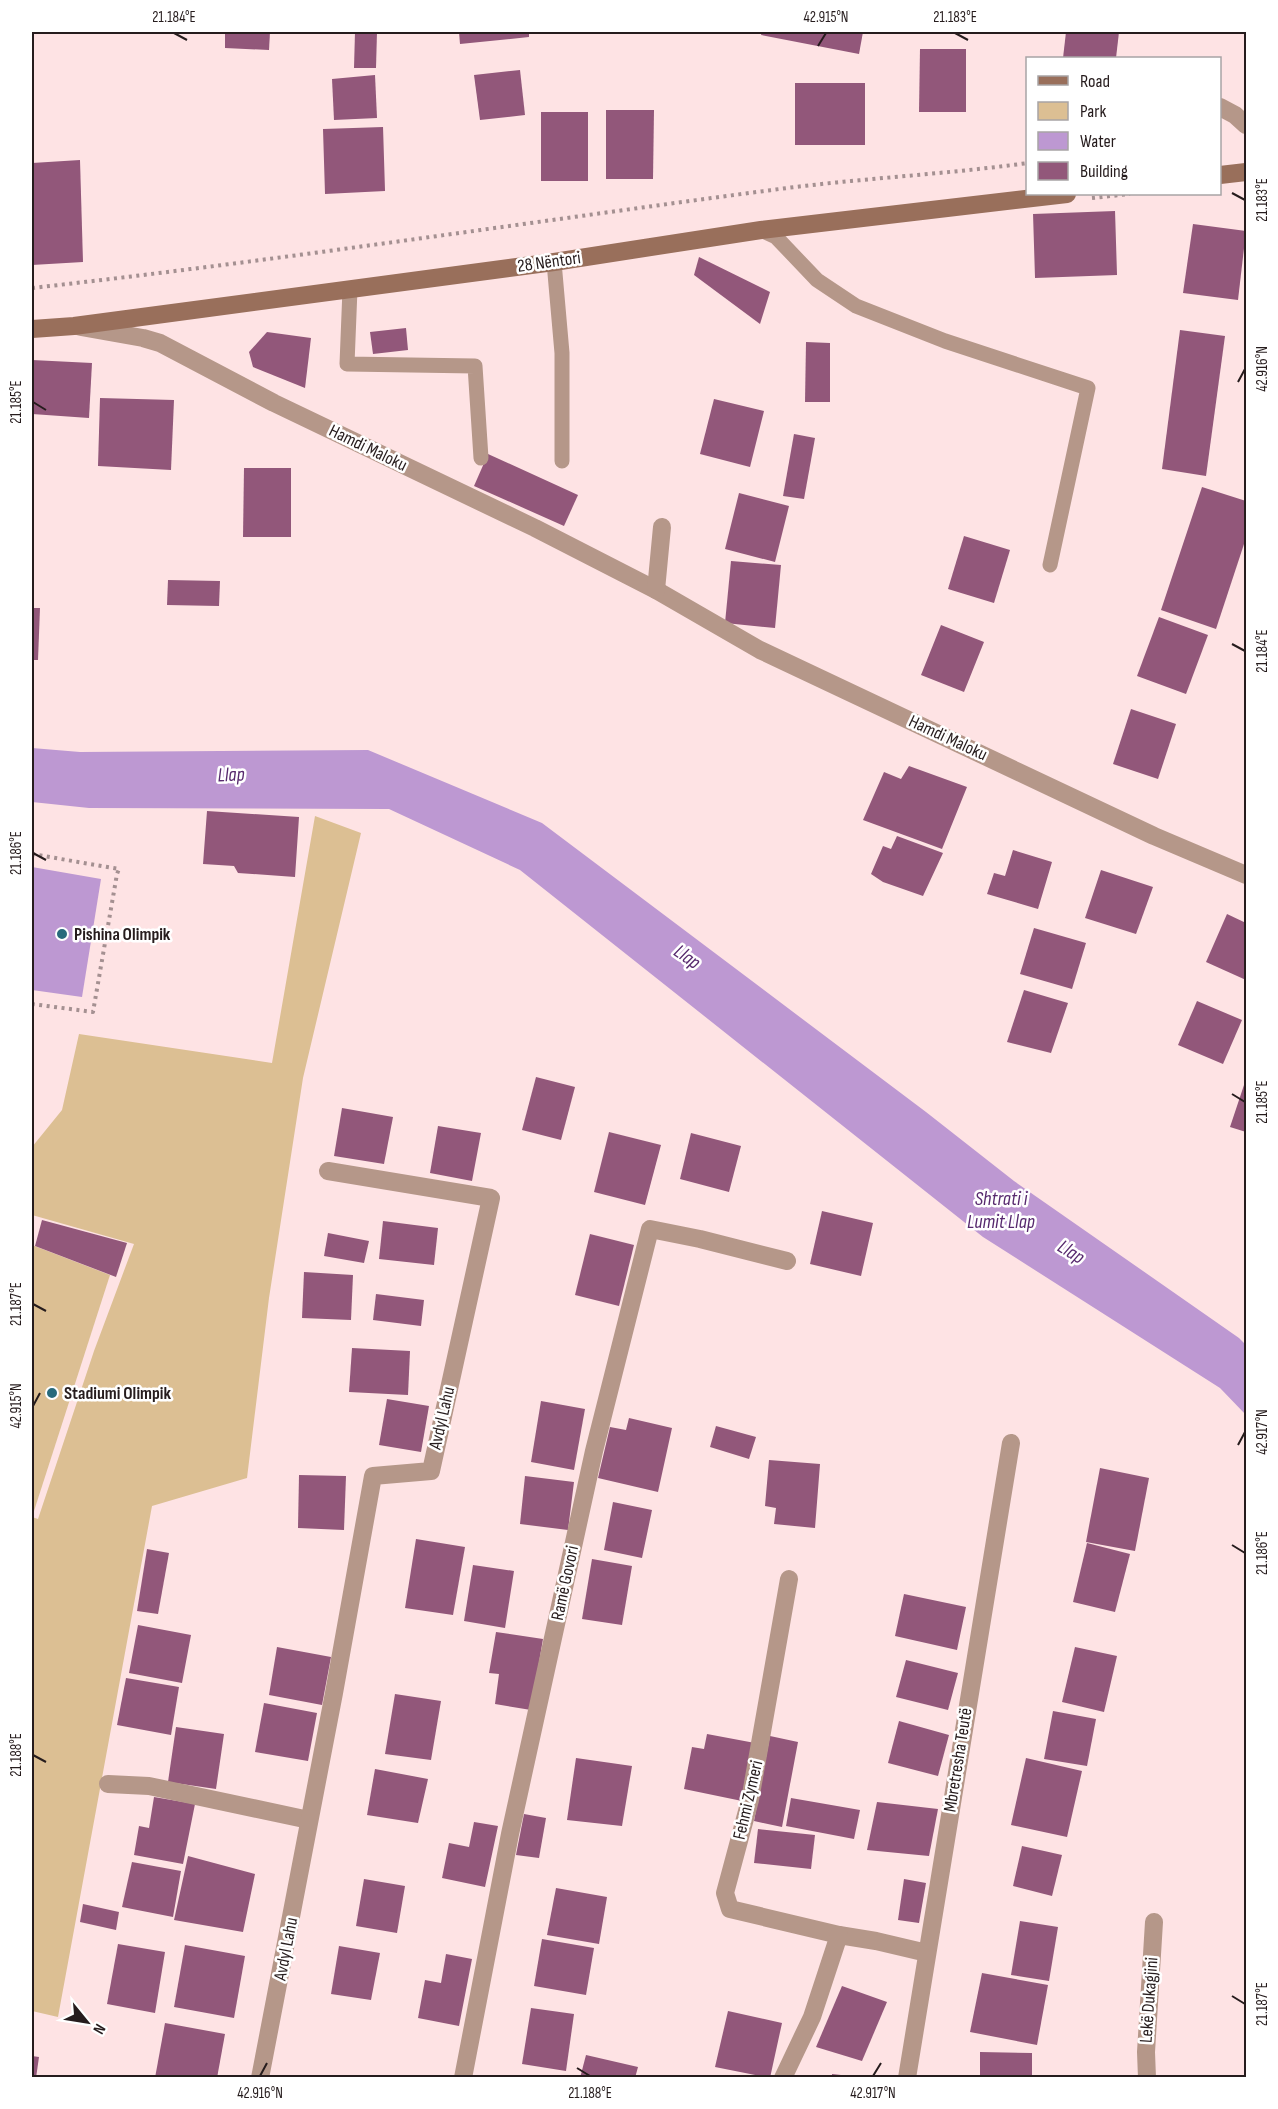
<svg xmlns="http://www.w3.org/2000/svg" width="1278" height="2109" viewBox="0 0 1278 2109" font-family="'Sofia Sans Condensed',sans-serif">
	<rect width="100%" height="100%" fill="#fee3e4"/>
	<!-- green -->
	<g fill="#dcbf93">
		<path d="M 315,816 L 361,833 L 303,1078 L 269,1298 L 247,1478 L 152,1506 L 58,2017 L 32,2011 L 32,1517 L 38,1519 L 94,1351 L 134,1244 L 32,1215 L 32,1147 L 62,1110 L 79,1034 L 272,1063 Z"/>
		<path d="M 32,1245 L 110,1275 L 34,1511 L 32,1511 Z"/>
	</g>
	<!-- water -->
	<g fill="#bd98d2">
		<path d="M 32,748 L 80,752 L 368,750 L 542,823 L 926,1112 L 1014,1181 L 1239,1338 L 1246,1345 L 1246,1415 L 1220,1388 L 983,1237 L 520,870 L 389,809 L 89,808 L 32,802 Z"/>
		<path d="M 32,867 L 101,879 L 82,997 L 32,990 Z"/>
	</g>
	<!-- building -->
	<g fill="#92577a">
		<path d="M 225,32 L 270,32 L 269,50 L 225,48 Z"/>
		<path d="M 355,32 L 377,32 L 376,68 L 354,68 Z"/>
		<path d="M 459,32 L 529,32 L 529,37 L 460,44 Z"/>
		<path d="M 762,32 L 863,32 L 859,54 L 761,35 Z"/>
		<path d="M 1066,32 L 1119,32 L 1116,58 L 1063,58 Z"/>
		<path d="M 920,49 L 966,49 L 966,112 L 919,112 Z"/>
		<path d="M 520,70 L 525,115 L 480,120 L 474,75 Z"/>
		<path d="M 375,75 L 377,118 L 334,120 L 332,79 Z"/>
		<rect x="795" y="83" width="70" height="62"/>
		<path d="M 606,110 L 654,110 L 653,179 L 606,179 Z"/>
		<rect x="541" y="112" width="47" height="69"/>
		<path d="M 383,127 L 385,191 L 325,194 L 323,129 Z"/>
		<path d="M 80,160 L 83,262 L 32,265 L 32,163 Z"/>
		<path d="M 1115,211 L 1117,275 L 1035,278 L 1033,214 Z"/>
		<path d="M 1193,224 L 1246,231 L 1238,300 L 1183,293 Z"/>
		<path d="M 699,257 L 770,292 L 760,324 L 694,275 Z"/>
		<path d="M 406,328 L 408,350 L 373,354 L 370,332 Z"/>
		<path d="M 1180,330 L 1225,336 L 1206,476 L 1162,469 Z"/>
		<path d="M 267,332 L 311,338 L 305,388 L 253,367 L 249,352 Z"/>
		<path d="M 806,342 L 830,343 L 830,402 L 805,402 Z"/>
		<path d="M 32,360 L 92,363 L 89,418 L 32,414 Z"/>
		<path d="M 100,398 L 174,400 L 171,470 L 98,466 Z"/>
		<path d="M 714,399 L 764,411 L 750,467 L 700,454 Z"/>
		<path d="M 794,434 L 815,438 L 804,499 L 783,496 Z"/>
		<path d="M 488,454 L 578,495 L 564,526 L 474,486 Z"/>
		<path d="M 244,468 L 291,468 L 291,537 L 243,537 Z"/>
		<path d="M 1202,487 L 1246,501 L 1246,538 L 1216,629 L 1161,610 Z"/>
		<path d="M 739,493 L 789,506 L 775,562 L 725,549 Z"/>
		<path d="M 964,536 L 1010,550 L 994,603 L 948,589 Z"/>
		<path d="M 731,561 L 781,565 L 775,628 L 725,623 Z"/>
		<path d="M 168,580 L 220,581 L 219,606 L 167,605 Z"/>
		<path d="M 32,608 L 40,608 L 38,660 L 32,660 Z"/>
		<path d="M 1159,617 L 1208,635 L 1186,694 L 1137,676 Z"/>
		<path d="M 941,625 L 984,642 L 964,692 L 921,675 Z"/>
		<path d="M 1131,709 L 1176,724 L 1158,779 L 1113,764 Z"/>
		<path d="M 909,766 L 967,787 L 942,849 L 863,820 L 884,772 L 901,779 Z"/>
		<path d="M 207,811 L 299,817 L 295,877 L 238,873 L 234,866 L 203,864 Z"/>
		<path d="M 897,836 L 943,853 L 923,896 L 883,882 L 871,874 L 883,846 L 891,849 Z"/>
		<path d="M 1013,850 L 1052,862 L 1038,909 L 987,894 L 994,873 L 1005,876 Z"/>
		<path d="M 1101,870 L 1153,887 L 1136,934 L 1085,918 Z"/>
		<path d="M 1227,914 L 1246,923 L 1246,980 L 1206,962 Z"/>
		<path d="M 1034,928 L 1086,943 L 1072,989 L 1020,974 Z"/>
		<path d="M 1024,990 L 1068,1003 L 1051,1053 L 1007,1042 Z"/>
		<path d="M 1197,1001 L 1242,1020 L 1223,1064 L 1178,1045 Z"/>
		<path d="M 536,1077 L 575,1087 L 561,1140 L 522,1130 Z"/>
		<path d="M 1245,1082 L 1246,1082 L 1246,1132 L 1230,1127 Z"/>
		<path d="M 342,1108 L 393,1117 L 384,1164 L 334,1156 Z"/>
		<path d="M 438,1126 L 481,1133 L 472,1181 L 430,1173 Z"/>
		<path d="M 609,1132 L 661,1145 L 645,1205 L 594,1192 Z"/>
		<path d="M 691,1133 L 741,1146 L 729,1192 L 680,1179 Z"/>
		<path d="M 822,1211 L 873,1223 L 861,1276 L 810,1264 Z"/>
		<path d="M 42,1220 L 127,1243 L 116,1277 L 35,1246 Z"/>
		<path d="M 383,1221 L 438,1228 L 434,1265 L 379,1259 Z"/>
		<path d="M 328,1233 L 369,1241 L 364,1263 L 324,1256 Z"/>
		<path d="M 590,1234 L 634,1245 L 619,1306 L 575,1295 Z"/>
		<path d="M 304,1272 L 353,1275 L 351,1320 L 302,1318 Z"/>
		<path d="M 376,1294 L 424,1300 L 421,1326 L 373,1320 Z"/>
		<path d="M 352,1348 L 410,1351 L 408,1395 L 349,1392 Z"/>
		<path d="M 387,1399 L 429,1406 L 421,1452 L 379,1445 Z"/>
		<path d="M 541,1401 L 585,1409 L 574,1470 L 531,1462 Z"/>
		<path d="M 629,1418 L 672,1428 L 658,1492 L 598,1478 L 610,1427 L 626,1430 Z"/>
		<path d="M 716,1426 L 756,1437 L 749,1459 L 710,1447 Z"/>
		<path d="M 769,1460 L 820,1464 L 815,1528 L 774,1524 L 776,1508 L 765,1506 Z"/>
		<path d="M 1100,1468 L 1149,1478 L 1135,1551 L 1086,1542 Z"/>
		<path d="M 299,1475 L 346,1476 L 344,1530 L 298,1528 Z"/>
		<path d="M 525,1476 L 574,1482 L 568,1530 L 520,1524 Z"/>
		<path d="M 613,1502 L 652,1510 L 642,1558 L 604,1550 Z"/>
		<path d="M 416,1539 L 465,1547 L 453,1615 L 405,1608 Z"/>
		<path d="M 1087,1543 L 1130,1554 L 1115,1612 L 1073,1602 Z"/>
		<path d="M 147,1549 L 169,1553 L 158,1614 L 137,1611 Z"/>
		<path d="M 592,1559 L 632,1566 L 622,1625 L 582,1619 Z"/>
		<path d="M 473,1565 L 514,1571 L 505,1628 L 464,1621 Z"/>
		<path d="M 904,1594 L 966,1607 L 957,1650 L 895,1636 Z"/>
		<path d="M 138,1625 L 191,1635 L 182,1683 L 129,1673 Z"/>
		<path d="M 496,1632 L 543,1639 L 531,1710 L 495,1704 L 499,1674 L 489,1673 Z"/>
		<path d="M 277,1647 L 331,1657 L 322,1705 L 269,1695 Z"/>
		<path d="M 1075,1647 L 1117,1656 L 1104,1712 L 1062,1702 Z"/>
		<path d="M 906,1660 L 958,1673 L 948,1710 L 896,1697 Z"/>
		<path d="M 126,1678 L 179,1687 L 171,1735 L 117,1725 Z"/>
		<path d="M 395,1694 L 441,1701 L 431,1760 L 385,1754 Z"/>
		<path d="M 264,1703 L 317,1713 L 308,1761 L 255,1752 Z"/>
		<path d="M 1053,1711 L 1096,1719 L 1087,1766 L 1044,1759 Z"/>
		<path d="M 899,1721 L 949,1735 L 938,1776 L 888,1763 Z"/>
		<path d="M 176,1727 L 224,1734 L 216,1789 L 168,1782 Z"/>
		<path d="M 707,1734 L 755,1743 L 742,1801 L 684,1789 L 692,1747 L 704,1749 Z"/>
		<path d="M 770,1736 L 798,1742 L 782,1827 L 754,1821 Z"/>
		<path d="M 576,1758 L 632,1766 L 622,1826 L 567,1820 Z"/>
		<path d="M 1026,1758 L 1082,1771 L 1067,1837 L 1011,1825 Z"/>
		<path d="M 375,1769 L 428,1779 L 418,1823 L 367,1815 Z"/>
		<path d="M 154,1797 L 195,1804 L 183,1864 L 134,1855 L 139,1826 L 149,1828 Z"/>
		<path d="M 791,1798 L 860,1810 L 854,1839 L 786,1826 Z"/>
		<path d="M 877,1802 L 938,1809 L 929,1856 L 867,1850 Z"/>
		<path d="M 524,1814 L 546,1818 L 539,1858 L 516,1855 Z"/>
		<path d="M 474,1822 L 498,1826 L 485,1887 L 442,1878 L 449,1843 L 469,1847 Z"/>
		<path d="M 758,1829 L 815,1835 L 811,1869 L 754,1863 Z"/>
		<path d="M 1022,1846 L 1062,1855 L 1052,1896 L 1013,1886 Z"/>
		<path d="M 188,1856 L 255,1874 L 243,1932 L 174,1920 Z"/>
		<path d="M 132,1862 L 181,1871 L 173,1917 L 122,1907 Z"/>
		<path d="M 364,1879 L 405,1886 L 397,1933 L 356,1926 Z"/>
		<path d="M 904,1879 L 926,1883 L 919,1923 L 898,1920 Z"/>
		<path d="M 556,1888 L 607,1897 L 599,1944 L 547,1935 Z"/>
		<path d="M 83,1904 L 119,1912 L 116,1930 L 80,1922 Z"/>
		<path d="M 1020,1921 L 1058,1927 L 1049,1981 L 1011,1975 Z"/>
		<path d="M 542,1939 L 594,1948 L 586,1995 L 534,1986 Z"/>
		<path d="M 118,1944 L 165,1952 L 155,2013 L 107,2004 Z"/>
		<path d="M 185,1945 L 245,1956 L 234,2018 L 174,2007 Z"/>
		<path d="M 339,1946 L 380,1953 L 371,2000 L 331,1994 Z"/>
		<path d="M 446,1954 L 472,1959 L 459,2026 L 418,2018 L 425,1980 L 441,1983 Z"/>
		<path d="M 982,1973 L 1048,1985 L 1037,2045 L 970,2032 Z"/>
		<path d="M 842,1986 L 887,2002 L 862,2061 L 816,2047 Z"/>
		<path d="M 531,2008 L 574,2014 L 566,2071 L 522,2064 Z"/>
		<path d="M 728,2011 L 782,2023 L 770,2078 L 715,2067 Z"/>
		<path d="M 165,2023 L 225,2034 L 217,2078 L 155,2078 Z"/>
		<path d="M 980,2052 L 1032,2053 L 1032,2078 L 980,2078 Z"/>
		<path d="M 586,2055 L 638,2067 L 635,2078 L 580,2078 Z"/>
		<path d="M 32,2056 L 39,2057 L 36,2078 L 32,2078 Z"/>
		<path d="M 832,2074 L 850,2076 L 850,2078 L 832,2078 Z"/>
	</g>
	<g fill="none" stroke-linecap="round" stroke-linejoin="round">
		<!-- path -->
		<g stroke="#a49091" stroke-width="4" stroke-dasharray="3 4.5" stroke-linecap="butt">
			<path d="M 1092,198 L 1130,194"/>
			<path d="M 32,288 C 284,260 535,221 787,188 C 867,178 947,174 1028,163"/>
			<path d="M 32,854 L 119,869 L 117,874 L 93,1012 L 32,1004"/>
		</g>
		<!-- lane -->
		<g stroke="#b59789" stroke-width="15">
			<path d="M 761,230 L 776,237 L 817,280 L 856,306 L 945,341 L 1088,388 L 1050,565"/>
			<path d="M 554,262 L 562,353 L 562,461"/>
			<path d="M 350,289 L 347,364 L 475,366 L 481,458"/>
		</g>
		<!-- street -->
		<g stroke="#b59789" stroke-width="18">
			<path d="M 1220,107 L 1235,115 L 1246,125"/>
			<path d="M 81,327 L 143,338 L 160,343 L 274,403 L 535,528 L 656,590 L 760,650 L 1154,836 L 1246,875"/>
			<path d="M 656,590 L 662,527"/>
			<path d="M 789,1579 L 750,1800 L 725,1893 L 730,1909 L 839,1935 L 876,1941 L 927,1953"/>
			<path d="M 108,1784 L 149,1786 L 309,1820"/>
			<path d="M 260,2078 L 334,1693 L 373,1476 L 431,1471 L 491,1198 L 328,1171"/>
			<path d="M 463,2078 L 510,1834 L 594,1451 L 650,1229 L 700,1239 L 787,1261"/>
			<path d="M 783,2078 L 812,2017 L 839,1935"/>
			<path d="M 907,2078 L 1011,1443"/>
			<path d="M 1147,2078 L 1146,2052 L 1154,1922"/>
		</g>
		<!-- secondary -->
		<g stroke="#996f5b" stroke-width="18">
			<path d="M 1220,175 L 1246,172"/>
			<path d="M 32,329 L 74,326 L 554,262 L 761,230 L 1067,194"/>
		</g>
	</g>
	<!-- ticks -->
	<path fill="none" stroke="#261c1d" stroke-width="2" d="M 174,33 L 187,40M 955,33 L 968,40M 818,46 L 826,33M 1232,193 L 1245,200M 1238,382 L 1245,369M 33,402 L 46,410M 1232,644 L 1245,651M 33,853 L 46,860M 1232,1094 L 1245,1102M 33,1304 L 46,1311M 33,1406 L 40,1393M 1238,1445 L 1245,1432M 1232,1545 L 1245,1553M 33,1755 L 46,1762M 1232,1996 L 1245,2004M 577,2068 L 590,2076M 260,2076 L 267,2063M 873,2076 L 881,2063"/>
	<!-- markers -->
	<g fill="#286a7c" stroke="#fff" stroke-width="2">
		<circle cx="62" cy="934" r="6"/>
		<circle cx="52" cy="1393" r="6"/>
	</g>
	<g text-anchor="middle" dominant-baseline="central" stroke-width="5" stroke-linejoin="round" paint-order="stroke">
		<!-- street labels -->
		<g font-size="18" fill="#261c1d" stroke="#fff">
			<text transform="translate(549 262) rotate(-8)">28 Nëntori</text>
			<text transform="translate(368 448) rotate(26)">Hamdi Maloku</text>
			<text transform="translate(948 738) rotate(25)">Hamdi Maloku</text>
			<text transform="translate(442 1418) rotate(-77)">Avdyl Lahu</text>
			<text transform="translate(565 1583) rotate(-78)">Ramë Govori</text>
			<text transform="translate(958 1760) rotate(-81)">Mbretresha Teutë</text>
			<text transform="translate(748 1800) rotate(-77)">Fehmi Zymeri</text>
			<text transform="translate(286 1949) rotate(-79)">Avdyl Lahu</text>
			<text transform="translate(1149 2000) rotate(-86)">Lekë Dukagjini</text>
		</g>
		<!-- poi labels -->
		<g font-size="18" font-weight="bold" fill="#261c1d" stroke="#fff" text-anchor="start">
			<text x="74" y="934">Pishina Olimpik</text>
			<text x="64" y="1393">Stadiumi Olimpik</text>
		</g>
		<!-- water labels -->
		<g font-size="20" font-style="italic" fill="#57296e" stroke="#fff">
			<text transform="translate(231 775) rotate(-2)">Llap</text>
			<text transform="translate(687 957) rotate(35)">Llap</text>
			<text x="1001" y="1199">Shtrati i<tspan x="1001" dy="23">Lumit Llap</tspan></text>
			<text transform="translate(1071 1252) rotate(32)">Llap</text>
		</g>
	</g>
	<!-- border -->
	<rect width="1278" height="2109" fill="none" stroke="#ffffff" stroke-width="66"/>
	<!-- legend -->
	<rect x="1026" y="57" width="195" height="138" fill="#ffffff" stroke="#a8a4a5" stroke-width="1.5"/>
	<rect x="1038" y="76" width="30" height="9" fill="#996f5b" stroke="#a8a4a5" stroke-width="1.5"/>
	<text x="1080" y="87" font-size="18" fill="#261c1d">Road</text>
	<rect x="1038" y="102" width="30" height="18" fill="#dcbf93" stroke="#a8a4a5" stroke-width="1.5"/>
	<text x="1080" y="117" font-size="18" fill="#261c1d">Park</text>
	<rect x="1038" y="132" width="30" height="18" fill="#bd98d2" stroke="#a8a4a5" stroke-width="1.5"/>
	<text x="1080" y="147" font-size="18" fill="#261c1d">Water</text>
	<rect x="1038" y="162" width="30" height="18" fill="#92577a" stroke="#a8a4a5" stroke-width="1.5"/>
	<text x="1080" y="177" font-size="18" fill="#261c1d">Building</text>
	<!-- north arrow -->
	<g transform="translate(87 2022) rotate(120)" stroke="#ffffff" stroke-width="4.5" paint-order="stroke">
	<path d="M0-4.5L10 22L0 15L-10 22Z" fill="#261c1d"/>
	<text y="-9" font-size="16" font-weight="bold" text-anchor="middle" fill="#261c1d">N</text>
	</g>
	<rect x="33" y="33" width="1212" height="2043" fill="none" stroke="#261c1d" stroke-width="2"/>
	<g font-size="15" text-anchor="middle" fill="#261c1d">
		<text x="174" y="22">21.184°E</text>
		<text x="826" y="22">42.915°N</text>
		<text x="955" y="22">21.183°E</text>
		<text transform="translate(1262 200) rotate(-90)" y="5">21.183°E</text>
		<text transform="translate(1262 369) rotate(-90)" y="5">42.916°N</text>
		<text transform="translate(16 402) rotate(-90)" y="5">21.185°E</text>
		<text transform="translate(1262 651) rotate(-90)" y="5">21.184°E</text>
		<text transform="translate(16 853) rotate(-90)" y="5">21.186°E</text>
		<text transform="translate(1262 1102) rotate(-90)" y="5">21.185°E</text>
		<text transform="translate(16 1304) rotate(-90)" y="5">21.187°E</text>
		<text transform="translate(16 1406) rotate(-90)" y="5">42.915°N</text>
		<text transform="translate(1262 1432) rotate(-90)" y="5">42.917°N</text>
		<text transform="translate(1262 1553) rotate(-90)" y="5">21.186°E</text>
		<text transform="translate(16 1755) rotate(-90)" y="5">21.188°E</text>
		<text transform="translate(1262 2004) rotate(-90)" y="5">21.187°E</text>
		<text x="260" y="2098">42.916°N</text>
		<text x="590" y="2098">21.188°E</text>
		<text x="873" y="2098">42.917°N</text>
	</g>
</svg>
